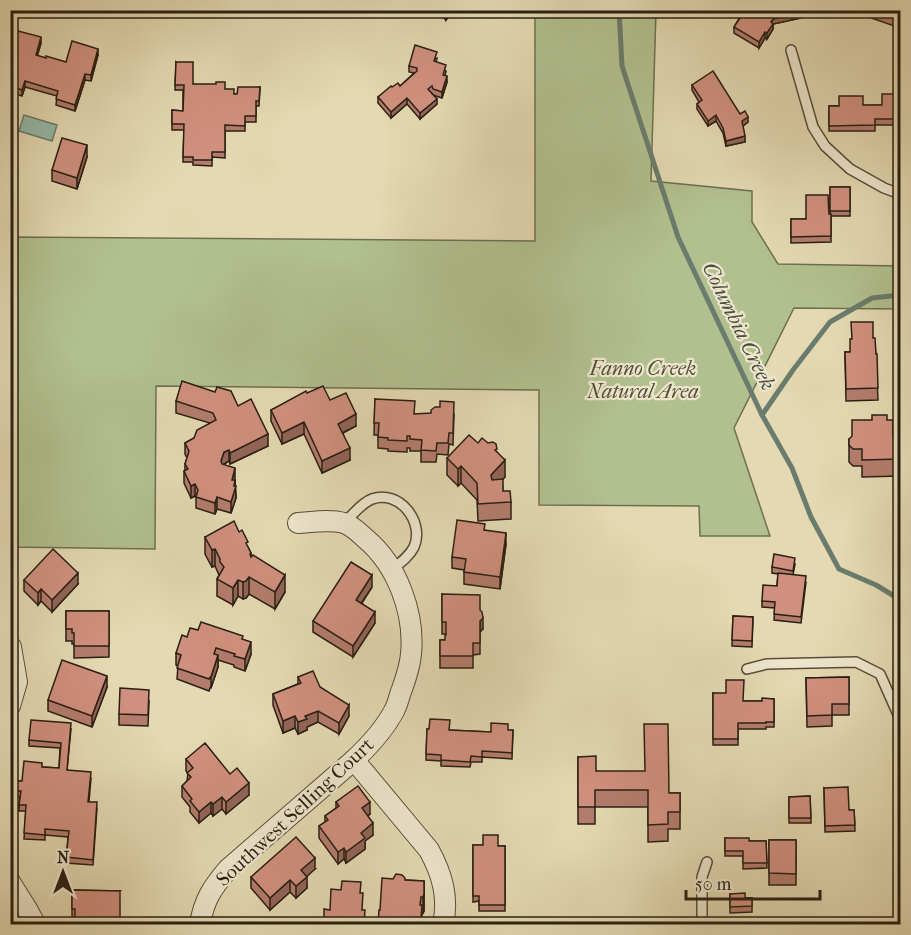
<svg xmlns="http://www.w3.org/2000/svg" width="911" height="935" viewBox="0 0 911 935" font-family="'IM FELL French Canon',serif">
	<rect width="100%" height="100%" fill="#e4d9b2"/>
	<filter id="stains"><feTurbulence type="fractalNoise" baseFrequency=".00333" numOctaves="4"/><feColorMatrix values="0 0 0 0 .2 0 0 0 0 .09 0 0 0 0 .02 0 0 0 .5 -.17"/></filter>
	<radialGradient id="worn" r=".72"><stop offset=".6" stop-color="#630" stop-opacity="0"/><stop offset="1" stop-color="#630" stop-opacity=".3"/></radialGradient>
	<!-- green -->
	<path fill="#b1c08e" stroke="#6d7050" stroke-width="1.5" d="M 535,11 L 656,11 L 651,181 L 752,191 L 752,222 L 778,264 L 900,266 L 900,309 L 794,308 L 734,428 L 770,536 L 700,536 L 699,506 L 539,505 L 539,390 L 156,386 L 155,549 L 11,547 L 11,237 L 535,241 Z"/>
	<!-- water -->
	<path fill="#95baaa" stroke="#6a7c6d" stroke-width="1.5" d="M 24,115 L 57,125 L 52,141 L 19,131 Z"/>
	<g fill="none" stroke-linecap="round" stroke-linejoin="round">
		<!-- stream -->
		<g stroke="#6a7c6d" stroke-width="5">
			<path d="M 619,10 L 622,66 L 678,237 L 762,415 L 792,468 L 811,517 L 839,569 L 876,585 L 899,599 L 900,612"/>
			<path d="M 762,415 L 793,370 L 830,322 L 872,298 L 900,295"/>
		</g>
		<!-- service casing -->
		<g stroke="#584e3a" stroke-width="12">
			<g id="service">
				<path d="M 791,50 L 813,127 L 825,146 L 850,169 L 884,188 L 900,194"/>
				<path d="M 344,523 C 352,516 361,503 372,499 C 399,489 425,522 414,547 C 409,557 400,563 391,570"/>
				<path d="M 747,669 L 767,664 L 856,662 L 880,674 L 900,719"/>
				<path d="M 702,924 L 702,877 L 707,862"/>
			</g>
		</g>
		<!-- minor casing -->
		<g stroke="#584e3a" stroke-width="22">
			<g id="minor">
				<path d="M 10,706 L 17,682 L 11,647"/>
				<path d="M 354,760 L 429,850 C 442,874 449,897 443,924"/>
				<path d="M 10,882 L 27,909 L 35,924"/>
				<path d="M 200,924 C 204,900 212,888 228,869 L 354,760 C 370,745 384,730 394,711 C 398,704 399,696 402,689 C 406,678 410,666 411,654 C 415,613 397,565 366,539 C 359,533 353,526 344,523 C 330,519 313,522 298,523"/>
			</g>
		</g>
		<!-- service -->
		<use href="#service" stroke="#ede6cd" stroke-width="9"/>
		<!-- minor -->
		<use href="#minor" stroke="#ede6cd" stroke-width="20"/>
	</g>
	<!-- wall -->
	<g fill="#b37c6d" stroke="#291f12" stroke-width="1.5">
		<path d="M 435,10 L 453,10 L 446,20 Z"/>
		<path d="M 741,10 L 801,18 L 773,24 L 773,29 L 767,39 L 765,38 L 759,48 L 734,33 L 734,27 L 740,17 Z"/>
		<path d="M 854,10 L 900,10 L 900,28 L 854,12 Z"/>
		<path d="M 10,32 L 41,43 L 37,56 L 46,58 L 66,62 L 98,55 L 91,81 L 85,80 L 75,111 L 56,105 L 57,96 L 25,87 L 22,96 L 10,92 Z"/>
		<path d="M 437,58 L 436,62 L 446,71 L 445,76 L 447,82 L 442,98 L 433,95 L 437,104 L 420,119 L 407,104 L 391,118 L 378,103 L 378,97 L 392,87 L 400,86 L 414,73 L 409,72 L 409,66 Z"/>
		<path d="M 176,62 L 193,84 L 225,89 L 234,94 L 237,94 L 260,87 L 259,106 L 256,106 L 256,122 L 245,122 L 245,131 L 225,131 L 225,158 L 212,157 L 212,166 L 193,165 L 193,162 L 183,162 L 184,130 L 172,130 L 172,110 L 183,111 L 183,90 L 175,90 Z"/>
		<path d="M 692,85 L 740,114 L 748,122 L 743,126 L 745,142 L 726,146 L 723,133 L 716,121 L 708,126 L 697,109 L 697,104 L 699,102 L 692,90 Z"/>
		<path d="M 895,94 L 895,125 L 875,125 L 875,131 L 829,131 L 829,106 L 882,105 Z"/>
		<path d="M 87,157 L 77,189 L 52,181 L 52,170 Z"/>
		<path d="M 830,187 L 850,187 L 850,216 L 831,216 L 831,242 L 791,243 L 791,219 L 806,219 L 830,214 Z"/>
		<path d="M 873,338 L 876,354 L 878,400 L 846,401 L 845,352 L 850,352 Z"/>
		<path d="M 307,393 L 330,400 L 356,426 L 343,433 L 350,460 L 322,473 L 304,434 L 282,444 L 271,421 L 271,410 Z"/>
		<path d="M 375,399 L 415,414 L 454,414 L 453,445 L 449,444 L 448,455 L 437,454 L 436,462 L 421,462 L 421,451 L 410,451 L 410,448 L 407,448 L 407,452 L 388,451 L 388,449 L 378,448 L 378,435 L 374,435 Z"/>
		<path d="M 176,401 L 238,406 L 268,446 L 230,464 L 229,461 L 224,464 L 235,480 L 236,498 L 231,513 L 217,509 L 215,514 L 196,508 L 196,498 L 195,496 L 191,498 L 184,483 L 184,471 L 185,470 L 185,464 L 187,458 L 185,454 L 185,443 L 194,438 L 210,423 L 176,413 Z"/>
		<path d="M 893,437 L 898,442 L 900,442 L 900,476 L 862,477 L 862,466 L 853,466 L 849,462 L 849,439 Z"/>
		<path d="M 478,443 L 497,452 L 505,477 L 502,479 L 503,491 L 511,502 L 511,519 L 478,521 L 477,500 L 461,483 L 458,486 L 447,475 L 447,458 Z"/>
		<path d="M 485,530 L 506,544 L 500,589 L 464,584 L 464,570 L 452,568 L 452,557 Z"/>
		<path d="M 205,537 L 248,547 L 251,553 L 251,557 L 285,592 L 275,609 L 249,594 L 246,598 L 243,599 L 238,596 L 233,605 L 217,596 L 217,579 L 219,575 L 215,566 L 212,567 L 205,554 Z"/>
		<path d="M 795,564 L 793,575 L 806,582 L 801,623 L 774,620 L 775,608 L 762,607 L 762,601 L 777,586 L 778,574 L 772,573 L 772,567 Z"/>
		<path d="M 24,580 L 78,584 L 52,612 L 41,601 L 38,605 L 24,591 Z"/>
		<path d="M 372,587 L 362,603 L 375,623 L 353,657 L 313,632 L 313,621 Z"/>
		<path d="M 442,594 L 480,610 L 483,629 L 480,632 L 480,654 L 473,655 L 473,668 L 440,668 L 440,640 L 445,640 L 446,634 L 442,634 Z"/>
		<path d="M 66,611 L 109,611 L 109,657 L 74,658 L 74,644 L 72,644 L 72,641 L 66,641 Z"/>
		<path d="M 733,616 L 753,617 L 752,647 L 732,646 Z"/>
		<path d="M 198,630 L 243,640 L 251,654 L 245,671 L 234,667 L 234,665 L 218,660 L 218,667 L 211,688 L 210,688 L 209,691 L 177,679 L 178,666 L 176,665 L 176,653 Z"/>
		<path d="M 298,677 L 320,687 L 349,716 L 339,734 L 318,722 L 307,727 L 307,730 L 298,734 L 295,728 L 283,733 L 273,705 L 273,694 L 298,684 Z"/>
		<path d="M 849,677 L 849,715 L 832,715 L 832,726 L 807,727 L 806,678 Z"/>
		<path d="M 107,687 L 92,727 L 48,711 L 48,700 Z"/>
		<path d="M 713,693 L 743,701 L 762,701 L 774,699 L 774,727 L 766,727 L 766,729 L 738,729 L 738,745 L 713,745 Z"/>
		<path d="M 149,701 L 148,726 L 119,725 L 119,714 Z"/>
		<path d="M 71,729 L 67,770 L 91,778 L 89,802 L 97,808 L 93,865 L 66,863 L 68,837 L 45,835 L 45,840 L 24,839 L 26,811 L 19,811 L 20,797 L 14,796 L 14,800 L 10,800 L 10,776 L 16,781 L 22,781 L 42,767 L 59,768 L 60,748 L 29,746 L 29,740 Z"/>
		<path d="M 427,729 L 491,732 L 513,730 L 512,759 L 482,757 L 482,762 L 471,762 L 470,767 L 441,766 L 441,761 L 426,760 Z"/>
		<path d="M 578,757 L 596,771 L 669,793 L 680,793 L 680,829 L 668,829 L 668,841 L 648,842 L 648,807 L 595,807 L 595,824 L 578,824 Z"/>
		<path d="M 186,759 L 230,774 L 249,795 L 226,814 L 222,809 L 213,816 L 211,813 L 199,823 L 190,812 L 190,807 L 182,797 L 182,786 L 187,781 L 188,773 L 186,771 Z"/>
		<path d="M 824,788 L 849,810 L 854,810 L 855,831 L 825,832 Z"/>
		<path d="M 810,796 L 811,823 L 789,823 L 789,797 Z"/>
		<path d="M 336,802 L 370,814 L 368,816 L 373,835 L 365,841 L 365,849 L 346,863 L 344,859 L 338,864 L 319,838 L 319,826 L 325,822 L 325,816 L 336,808 Z"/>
		<path d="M 725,838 L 749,841 L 766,841 L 767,868 L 743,869 L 743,856 L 725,856 Z"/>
		<rect x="769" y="840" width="27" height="45"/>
		<path d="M 473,845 L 505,846 L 505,911 L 479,911 L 479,901 L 473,902 Z"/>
		<path d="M 315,869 L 306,876 L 307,888 L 296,898 L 290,892 L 270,910 L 251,888 L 251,877 Z"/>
		<path d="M 405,880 L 424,881 L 424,911 L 422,914 L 422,924 L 378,924 L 380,910 Z"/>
		<path d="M 72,890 L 120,891 L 75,920 L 72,920 Z"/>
		<path d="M 730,894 L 745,898 L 752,898 L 752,912 L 730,913 Z"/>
	</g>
	<!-- shaded-wall -->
	<g fill="#926559" stroke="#291f12" stroke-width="1.5">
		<path d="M 449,10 L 453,10 L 446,20 L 446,14 Z"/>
		<path d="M 801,12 L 801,18 L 773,24 L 773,29 L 767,39 L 767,33 L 773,19 Z"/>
		<path d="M 765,32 L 765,38 L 759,48 L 759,42 Z"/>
		<path d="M 41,37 L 41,43 L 36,61 L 36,55 Z"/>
		<path d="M 98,49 L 98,55 L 91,81 L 91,75 Z"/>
		<path d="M 85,74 L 85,80 L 75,111 L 75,105 Z"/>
		<path d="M 447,76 L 447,82 L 442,98 L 442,92 Z"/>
		<path d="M 25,81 L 25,87 L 22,96 L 22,90 Z"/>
		<path d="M 407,98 L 407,104 L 391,118 L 391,112 Z"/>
		<path d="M 437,99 L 437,104 L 420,119 L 420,113 Z"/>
		<path d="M 716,115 L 716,121 L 708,126 L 708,121 Z"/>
		<path d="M 748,117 L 748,122 L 742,127 L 742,121 Z"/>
		<path d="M 745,136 L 745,142 L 726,146 L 726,141 Z"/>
		<path d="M 87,145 L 87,157 L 77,189 L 77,178 Z"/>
		<path d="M 356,414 L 356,426 L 338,435 L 338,424 Z"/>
		<path d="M 304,422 L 304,434 L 282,444 L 282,433 Z"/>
		<path d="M 268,434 L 268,446 L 230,464 L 230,453 Z"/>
		<path d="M 350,448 L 350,460 L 322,473 L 322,461 Z"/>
		<path d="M 229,450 L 229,461 L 224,464 L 221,473 L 221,461 L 224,452 Z"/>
		<path d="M 505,460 L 505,477 L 491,492 L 491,475 Z"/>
		<path d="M 461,466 L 461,483 L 458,486 L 458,469 Z"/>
		<path d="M 235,468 L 235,480 L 232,491 L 232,480 Z"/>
		<path d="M 235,480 L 236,498 L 231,513 L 231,502 Z"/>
		<path d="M 195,484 L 195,496 L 191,498 L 191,486 Z"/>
		<path d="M 217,497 L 217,509 L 215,514 L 215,503 Z"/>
		<path d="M 506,533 L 506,544 L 500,589 L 500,577 Z"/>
		<path d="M 215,549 L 215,566 L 212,567 L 212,550 Z"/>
		<path d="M 78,573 L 78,584 L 52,612 L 52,600 Z"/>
		<path d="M 285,575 L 285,592 L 275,609 L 275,592 Z"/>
		<path d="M 372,575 L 372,587 L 356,611 L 356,600 Z"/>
		<path d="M 249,577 L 249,594 L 246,598 L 243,599 L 243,582 Z"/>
		<path d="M 238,580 L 238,596 L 233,605 L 233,588 Z"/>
		<path d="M 41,589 L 41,601 L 38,605 L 38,593 Z"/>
		<path d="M 375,612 L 375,623 L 353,657 L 353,646 Z"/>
		<path d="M 483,618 L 483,629 L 480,632 L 480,621 Z"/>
		<path d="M 251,642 L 251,654 L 245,671 L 245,659 Z"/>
		<path d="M 218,655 L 218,667 L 211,688 L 211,677 Z"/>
		<path d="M 107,676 L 107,687 L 92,727 L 92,716 Z"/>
		<path d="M 349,705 L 349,716 L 339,734 L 339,723 Z"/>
		<path d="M 318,711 L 318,722 L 307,727 L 307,730 L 298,734 L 298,722 L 305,716 Z"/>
		<path d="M 295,716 L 295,728 L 283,733 L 283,721 Z"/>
		<path d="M 249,783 L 249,795 L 226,814 L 226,802 Z"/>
		<path d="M 222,797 L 222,809 L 213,816 L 213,804 Z"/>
		<path d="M 211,802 L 211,813 L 199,823 L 199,812 Z"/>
		<path d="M 370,802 L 370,814 L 362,820 L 362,808 Z"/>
		<path d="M 373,823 L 373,835 L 365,841 L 365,849 L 346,863 L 346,852 L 361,833 Z"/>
		<path d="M 344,848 L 344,859 L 338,864 L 338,852 Z"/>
		<path d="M 315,858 L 315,869 L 301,882 L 301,870 Z"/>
		<path d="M 307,877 L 307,888 L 296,898 L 296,886 Z"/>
		<path d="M 290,880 L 290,892 L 270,910 L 270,898 Z"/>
		<path d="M 424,881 L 424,911 L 423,914 L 423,897 Z"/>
	</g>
	<!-- building -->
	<g fill="#d0907f" stroke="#291f12" stroke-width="1.5">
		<path d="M 442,10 L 449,10 L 446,14 Z"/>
		<path d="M 741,10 L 801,10 L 801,12 L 773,19 L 771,22 L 773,24 L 767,33 L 765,32 L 759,42 L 734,27 L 742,15 Z"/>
		<path d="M 883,10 L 900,10 L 900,17 Z"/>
		<path d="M 18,31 L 41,37 L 36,55 L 46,58 L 46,56 L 66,62 L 72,41 L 98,49 L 91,75 L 85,74 L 75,105 L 56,99 L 58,91 L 25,81 L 22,90 L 10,86 L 10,49 L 13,50 L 14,46 L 10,45 L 10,32 L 17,34 Z"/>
		<path d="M 415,45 L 437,52 L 434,61 L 446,65 L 443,75 L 447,76 L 442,92 L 433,89 L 432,86 L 428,89 L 437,99 L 420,113 L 407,98 L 391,112 L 378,97 L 391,86 L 392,87 L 398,83 L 400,86 L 417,71 L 417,68 L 409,66 Z"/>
		<path d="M 176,62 L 193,62 L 193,84 L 216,84 L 216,82 L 225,82 L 225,89 L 234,89 L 234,94 L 237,94 L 238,87 L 260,87 L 259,101 L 256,101 L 256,116 L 245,116 L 245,126 L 225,125 L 225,152 L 212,152 L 212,160 L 193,160 L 193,157 L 183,157 L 184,124 L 172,124 L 172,110 L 183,111 L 184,85 L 175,85 Z"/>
		<path d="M 713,71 L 740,114 L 745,111 L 748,117 L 742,121 L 745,136 L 726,141 L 723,128 L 716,115 L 708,121 L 697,104 L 702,100 L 692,85 Z"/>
		<path d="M 882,94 L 895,94 L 895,119 L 875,119 L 875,125 L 829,126 L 829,106 L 839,106 L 839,96 L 863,96 L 863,105 L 882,105 Z"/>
		<path d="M 62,138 L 87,145 L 77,178 L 52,170 Z"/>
		<rect x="830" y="187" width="20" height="24"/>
		<path d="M 806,195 L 828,195 L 829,214 L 831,214 L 831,236 L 791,237 L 791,219 L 806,219 Z"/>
		<path d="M 851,322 L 873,322 L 873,338 L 875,338 L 876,354 L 877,354 L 878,388 L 846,389 L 845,352 L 850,352 L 850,339 L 852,339 Z"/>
		<path d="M 182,381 L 215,392 L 217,387 L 231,391 L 238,406 L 251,399 L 268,434 L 230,453 L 229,450 L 224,452 L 221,461 L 222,464 L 235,468 L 232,480 L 235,480 L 234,486 L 236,486 L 231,502 L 217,497 L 215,503 L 196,497 L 198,490 L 195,484 L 191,486 L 184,471 L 188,469 L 185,464 L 189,451 L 185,443 L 194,438 L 197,430 L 216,420 L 213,413 L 176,401 Z"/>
		<path d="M 323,386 L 330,400 L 346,393 L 356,414 L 338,424 L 350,448 L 322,461 L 304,422 L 282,433 L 271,410 L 306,391 L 307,393 Z"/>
		<path d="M 375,399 L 415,401 L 414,414 L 431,413 L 431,410 L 435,407 L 440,407 L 440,401 L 454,402 L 453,433 L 449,433 L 448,443 L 437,443 L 436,451 L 421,450 L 422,440 L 410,439 L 410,436 L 407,436 L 407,441 L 388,440 L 388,438 L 378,437 L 379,423 L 374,423 Z"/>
		<path d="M 872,415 L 887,415 L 887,420 L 893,420 L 893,437 L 898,437 L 898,442 L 900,442 L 900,459 L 862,460 L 862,449 L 853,449 L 849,445 L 849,439 L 852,436 L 852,420 L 872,420 Z"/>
		<path d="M 469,435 L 478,443 L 482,438 L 488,443 L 493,442 L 496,444 L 497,449 L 495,450 L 505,460 L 491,475 L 492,480 L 503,479 L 503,491 L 510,491 L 511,502 L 478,504 L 477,483 L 461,466 L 458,469 L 447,458 Z"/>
		<path d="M 457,520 L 485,524 L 484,530 L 506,533 L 500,577 L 464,572 L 466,559 L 452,557 Z"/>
		<path d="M 234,521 L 239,532 L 242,530 L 248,542 L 246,543 L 251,553 L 250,554 L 251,557 L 253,555 L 285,575 L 275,592 L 249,577 L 246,581 L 243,582 L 238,580 L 233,588 L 217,579 L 224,567 L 220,562 L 220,559 L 215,549 L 212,550 L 205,537 Z"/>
		<path d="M 53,549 L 78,573 L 52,600 L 41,589 L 38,593 L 24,580 Z"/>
		<path d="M 774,554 L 795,558 L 793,571 L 772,567 Z"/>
		<path d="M 351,562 L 372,575 L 356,600 L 375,612 L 353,646 L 313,621 Z"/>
		<path d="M 778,573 L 806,576 L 801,617 L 774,614 L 775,602 L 762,601 L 763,585 L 777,586 Z"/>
		<path d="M 442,594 L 480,595 L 480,610 L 482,612 L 483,618 L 480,621 L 480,643 L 473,643 L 473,656 L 440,656 L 440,640 L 445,640 L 445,635 L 446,635 L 446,622 L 442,622 Z"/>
		<path d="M 66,611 L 109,611 L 109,646 L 74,646 L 74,633 L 72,633 L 72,629 L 66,629 Z"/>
		<path d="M 733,616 L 753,617 L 752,641 L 732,640 Z"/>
		<path d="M 201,622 L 243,636 L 242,639 L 251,642 L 245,659 L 234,656 L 235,654 L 216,648 L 214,654 L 218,655 L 211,677 L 210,677 L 209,679 L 177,668 L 181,655 L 176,653 L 182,635 L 187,637 L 190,628 L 198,630 Z"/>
		<path d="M 62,660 L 107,676 L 92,716 L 48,700 Z"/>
		<path d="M 313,671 L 320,687 L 349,705 L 339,723 L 318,711 L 305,716 L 307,719 L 298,722 L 295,716 L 283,721 L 273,694 L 301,683 L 298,677 Z"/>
		<path d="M 849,677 L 849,704 L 832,704 L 832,715 L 807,716 L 806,678 Z"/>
		<path d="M 726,680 L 744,680 L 743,701 L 762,701 L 762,698 L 774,699 L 774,722 L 766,722 L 766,723 L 738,723 L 738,739 L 713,739 L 713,693 L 726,693 Z"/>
		<path d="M 120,688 L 149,690 L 148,715 L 119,714 Z"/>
		<path d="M 430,719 L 450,720 L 449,730 L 491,732 L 491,723 L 508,724 L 508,730 L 513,730 L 512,753 L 482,751 L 482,757 L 471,756 L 470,762 L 441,760 L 441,755 L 426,754 L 427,729 L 429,729 Z"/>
		<path d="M 31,720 L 71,723 L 67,770 L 91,772 L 88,802 L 97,802 L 93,860 L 66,857 L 69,831 L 45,829 L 45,835 L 24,833 L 26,805 L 19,805 L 21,791 L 14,791 L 14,794 L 10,794 L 10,776 L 16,777 L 16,781 L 22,781 L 24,761 L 42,763 L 42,767 L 59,768 L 61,743 L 29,740 Z"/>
		<path d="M 644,724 L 668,724 L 669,793 L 680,793 L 680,812 L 668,812 L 668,824 L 648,825 L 648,790 L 595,790 L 595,807 L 578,807 L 578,757 L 596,756 L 596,771 L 645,771 Z"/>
		<path d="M 205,743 L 230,774 L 237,768 L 249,783 L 226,802 L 222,797 L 213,804 L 211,802 L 199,812 L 190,801 L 192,799 L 182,786 L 191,777 L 187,773 L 193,768 L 186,759 Z"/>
		<path d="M 358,786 L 370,802 L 362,808 L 373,823 L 361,833 L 365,838 L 346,852 L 344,848 L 338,852 L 319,826 L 328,820 L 325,816 L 339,806 L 336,802 Z"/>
		<path d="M 848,787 L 849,810 L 854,810 L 855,825 L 825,826 L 824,788 Z"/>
		<path d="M 810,796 L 811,818 L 789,818 L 789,797 Z"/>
		<path d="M 483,835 L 498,835 L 498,846 L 505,846 L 505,905 L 479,905 L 479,896 L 473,896 L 473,845 L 483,845 Z"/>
		<path d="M 296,837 L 315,858 L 301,870 L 307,877 L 296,886 L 290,880 L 270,898 L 251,877 Z"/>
		<path d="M 725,838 L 749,838 L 749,841 L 766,841 L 767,863 L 743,863 L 743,851 L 725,851 Z"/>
		<path d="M 769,840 L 796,840 L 796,874 L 769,873 Z"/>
		<path d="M 396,874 L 402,875 L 405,878 L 405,880 L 424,881 L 424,894 L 423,897 L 421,897 L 420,905 L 422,905 L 421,919 L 416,918 L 415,924 L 378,924 L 379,910 L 380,910 L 382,878 L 393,879 Z"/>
		<path d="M 342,881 L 361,882 L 360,893 L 363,893 L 362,910 L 365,910 L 364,924 L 326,924 L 327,921 L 324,920 L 324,909 L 330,910 L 331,889 L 341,890 Z"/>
		<path d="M 72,890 L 120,891 L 120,924 L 75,924 L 75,909 L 72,909 Z"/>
		<path d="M 745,893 L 745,898 L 752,898 L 752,906 L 730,907 L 730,894 Z"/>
	</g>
	<g text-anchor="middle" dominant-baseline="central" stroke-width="4.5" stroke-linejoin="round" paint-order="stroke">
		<!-- park labels -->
		<g font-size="20" font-style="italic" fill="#524f37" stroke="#ede6cd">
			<text x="643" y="368">Fanno Creek<tspan x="643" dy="23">Natural Area</tspan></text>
		</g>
		<!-- street labels -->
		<g font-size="20" fill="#291f12" stroke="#ede6cd">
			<text transform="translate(295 812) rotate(-43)">Southwest Selling Court</text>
		</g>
		<!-- water labels -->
		<g font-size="21" font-style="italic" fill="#494e40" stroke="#ede6cd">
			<text transform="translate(739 326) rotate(64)">Columbia Creek</text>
		</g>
	</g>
	<!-- margin -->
	<rect width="911" height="935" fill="none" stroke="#e4d9b2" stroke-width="36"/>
	<rect x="12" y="12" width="887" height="911" fill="none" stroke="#291f12" stroke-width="3"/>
	<rect x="18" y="18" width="875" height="899" fill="none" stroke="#291f12" stroke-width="1.5"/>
	<!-- north arrow -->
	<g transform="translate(63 872)" stroke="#ede6cd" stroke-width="4.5" paint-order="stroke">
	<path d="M0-4.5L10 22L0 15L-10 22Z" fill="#291f12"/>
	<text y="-9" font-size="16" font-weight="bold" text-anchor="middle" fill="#291f12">N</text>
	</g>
	<!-- scale -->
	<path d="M686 890v9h134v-9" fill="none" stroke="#291f12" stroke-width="3"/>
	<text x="695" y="890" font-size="18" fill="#291f12" stroke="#ede6cd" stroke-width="4.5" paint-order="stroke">50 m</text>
	<rect width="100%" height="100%" filter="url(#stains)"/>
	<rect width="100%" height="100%" fill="url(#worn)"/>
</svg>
